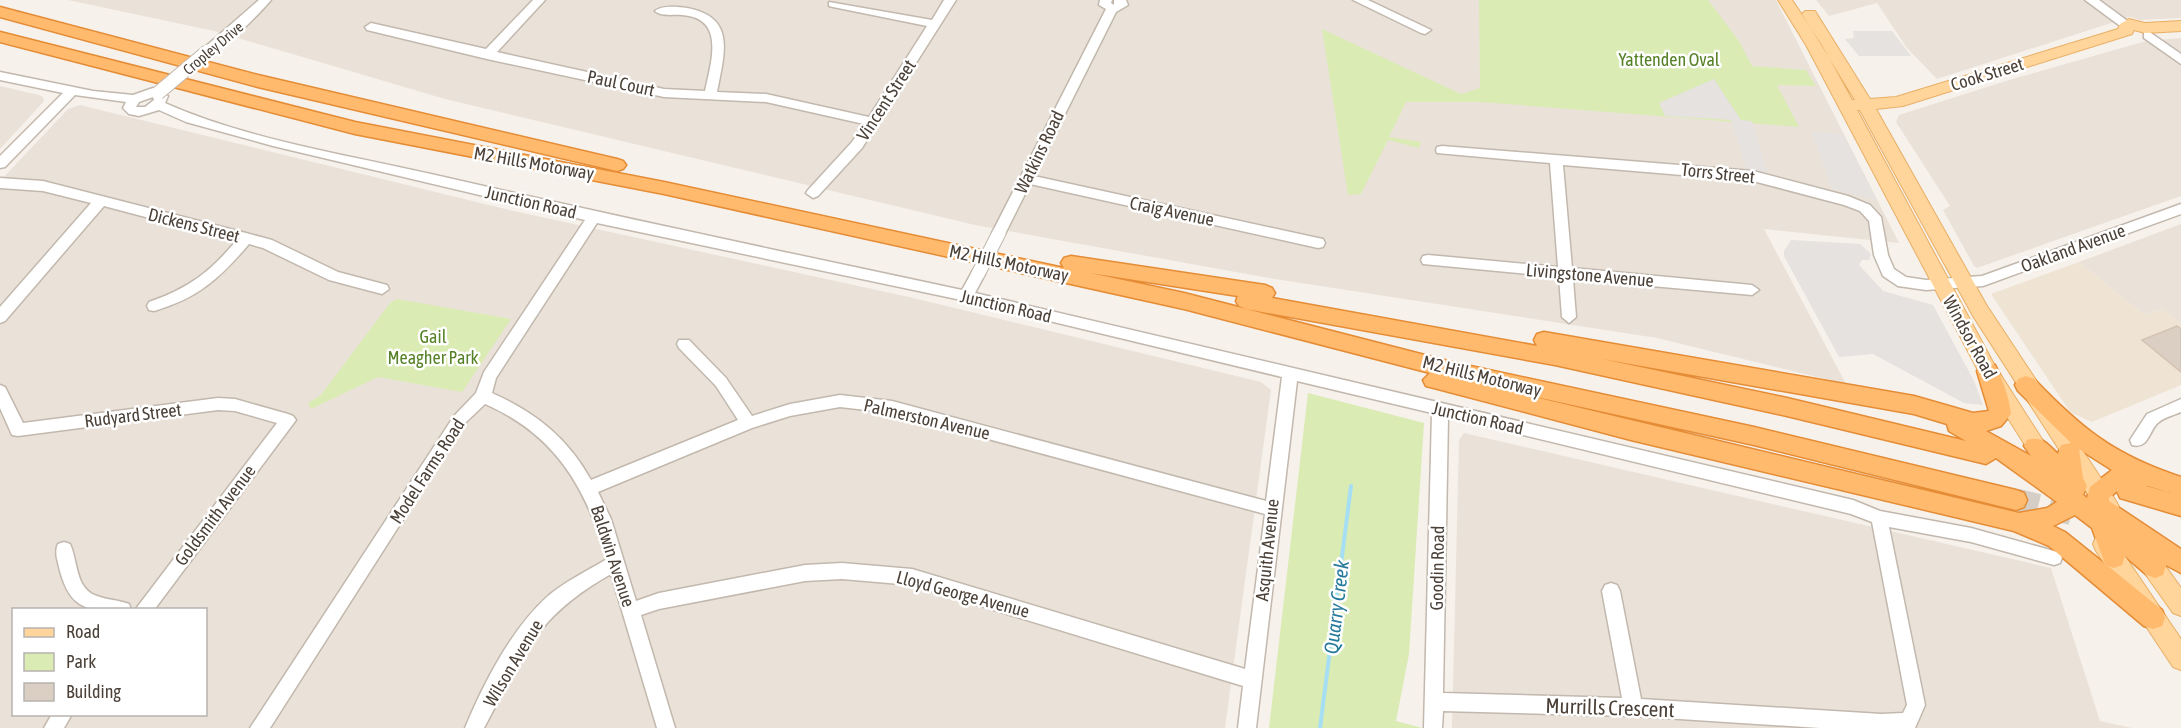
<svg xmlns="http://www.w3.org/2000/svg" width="2181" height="728" viewBox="0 0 2181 728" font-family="'Asap Condensed',sans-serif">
	<rect width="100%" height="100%" fill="#f6f1eb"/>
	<!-- residential -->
	<g fill="#eae2d9" fill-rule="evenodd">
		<path d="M 68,0 L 1776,0 L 1899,243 L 1764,229 L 1846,384 L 1657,338 L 1269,278 L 975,225 L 445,99 L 214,31 Z"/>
		<path d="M 1816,0 L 2181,0 L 2181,18 L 2140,20 L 2130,17 L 1937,79 L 1907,48 L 1877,3 L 1829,16 Z"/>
		<path d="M 2181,38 L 2181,196 L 1977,268 L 1974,266 L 1943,210 L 1950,206 L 1896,122 L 1899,115 L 2009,80 L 2146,41 Z"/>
		<path d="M 0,86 L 39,95 L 43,97 L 44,101 L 0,149 Z"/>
		<path d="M 80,105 L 505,209 L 909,297 L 1261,382 L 1271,390 L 1225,728 L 0,728 L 0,181 L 68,109 ZM 14,610 L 206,610 L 206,714 L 14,714 Z"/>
		<path d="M 2181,224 L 2181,323 L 2163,309 L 2144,315 L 2079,262 Z"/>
		<path d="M 1464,433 L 2051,568 L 2100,721 L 2132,728 L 1452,728 L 1459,440 Z"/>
	</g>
	<!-- education -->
	<path fill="#efe4d4" d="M 2079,262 L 2144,315 L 2163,309 L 2181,323 L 2181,385 L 2092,422 L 2070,412 L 1991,294 Z"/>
	<!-- green -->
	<g fill="#daebb3">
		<path d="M 1479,0 L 1708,0 L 1739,41 L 1752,66 L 1806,70 L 1816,86 L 1777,85 L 1799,127 L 1480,102 L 1406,102 L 1389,137 L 1421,142 L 1419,148 L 1388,140 L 1361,194 L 1348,195 L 1322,29 L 1461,94 L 1480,88 Z"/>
		<path d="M 397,299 L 511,319 L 462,392 L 378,377 L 311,409 L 308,403 L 321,395 L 390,303 Z"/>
		<path d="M 1308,393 L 1424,423 L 1409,654 L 1396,721 L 1422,728 L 1269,728 Z"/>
	</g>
	<!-- parking -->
	<g fill="#e5e2df">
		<path d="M 1853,31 L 1892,31 L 1911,56 L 1859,56 L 1845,39 L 1854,38 Z"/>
		<path d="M 1714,79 L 1741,120 L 1752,121 L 1768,174 L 1748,174 L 1731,120 L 1665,116 L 1659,103 Z"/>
		<path d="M 1812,132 L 1843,134 L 1877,200 L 1832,189 Z"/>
		<path d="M 1791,240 L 1860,244 L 1871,254 L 1869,260 L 1862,260 L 1859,265 L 1883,291 L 1933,305 L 1974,381 L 1983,405 L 1964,403 L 1873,354 L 1839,357 L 1784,256 L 1784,251 Z"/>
	</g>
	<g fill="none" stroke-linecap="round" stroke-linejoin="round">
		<!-- stream -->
		<path stroke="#a6dff4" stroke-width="4" d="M 1320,728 L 1351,486"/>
	</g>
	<!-- building -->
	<path fill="#dbcec3" stroke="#d4c2b2" stroke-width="1.5" d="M 2177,326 L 2181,329 L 2181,372 L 2142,340 Z"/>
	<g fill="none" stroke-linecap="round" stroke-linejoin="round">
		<!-- highway-tunnel -->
		<path stroke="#d4cec7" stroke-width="23" stroke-dasharray="23 11" stroke-linecap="butt" d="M 2016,500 L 2073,514"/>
		<!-- minor casing -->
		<g stroke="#c2b8ad" stroke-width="3">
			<g id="minor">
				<path d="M 259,0 L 271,0 C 261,12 218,57 204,54 L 204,48 Z"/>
				<path d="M 533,0 L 545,0 L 497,52 L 664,89 L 705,91 C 711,62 726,18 682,15 C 673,14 662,17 655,11 C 662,5 678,7 687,8 C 737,17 724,54 717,92 L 766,94 L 869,117 L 927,26 L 833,7 L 829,6 L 829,2 L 932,20 L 944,0 L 956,0 L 862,148 L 818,196 L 813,198 L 806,193 L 808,190 L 852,142 L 864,124 L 766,102 L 664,97 L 487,59 L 367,30 L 365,27 L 371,23 L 486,49 Z"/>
				<path d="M 1100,0 L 1112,0 L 1111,3 L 1114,5 L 1114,0 L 1126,0 L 1128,5 L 1116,12 L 1034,176 L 1318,238 L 1323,239 L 1325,243 L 1323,247 L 1318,248 L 1030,184 L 1004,236 L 994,236 L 992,233 L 1106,9 L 1099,5 Z"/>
				<path d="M 1353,0 L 1368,0 L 1431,30 L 1425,34 L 1421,33 Z"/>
				<path d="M 2085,0 L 2099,0 L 2133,25 L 2131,28 L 2123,28 Z"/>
				<path d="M 2148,31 L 2181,54 L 2181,64 L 2144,38 L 2144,32 Z"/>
				<path d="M 0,72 L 93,91 L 133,95 L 153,88 L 168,96 L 165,103 C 249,140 343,154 431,174 C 608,215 785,252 962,290 L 973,270 L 978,269 L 985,274 L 975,293 L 1853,500 L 1880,511 L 1971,528 L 2054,551 L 2060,553 L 2062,558 L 2060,563 L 2054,565 L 1971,542 L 1889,527 L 1925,705 L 1915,728 L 1820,728 L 1633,716 L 1443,711 L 1442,728 L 1424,728 L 1432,413 L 1297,381 L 1256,728 L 1238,728 L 1243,686 L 912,585 L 842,579 L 805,581 L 659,609 L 641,615 L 675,728 L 657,728 L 611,574 C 535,617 523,655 484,728 L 465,728 C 483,684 512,628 548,596 C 566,581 587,571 607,559 C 586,488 556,435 485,404 L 464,424 L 270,728 L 250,728 L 454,416 L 476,393 L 484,372 L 585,220 L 273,146 L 186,122 L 159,110 L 139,116 L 129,114 L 123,108 L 126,102 L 75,95 L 5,167 L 0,168 L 0,156 L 63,93 L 0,80 ZM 153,97 L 154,100 L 145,107 L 136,107 L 139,102 ZM 597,223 L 966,301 L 1282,377 L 1266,501 L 892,401 L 840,395 L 790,404 L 752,416 L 726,378 L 689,340 L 679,340 L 677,344 L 679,348 L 716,386 L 738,420 L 591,480 C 568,438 535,412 492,393 L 496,378 ZM 840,407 L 892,413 L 1265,514 L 1245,669 L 912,569 L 842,563 L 805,565 L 659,593 L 636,601 L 611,519 L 598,492 L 752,428 L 790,416 ZM 1448,417 L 1851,514 L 1872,522 L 1907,705 L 1903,713 L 1881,714 L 1641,699 L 1620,591 L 1617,585 L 1611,583 L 1605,585 L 1602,591 L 1622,698 L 1443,693 Z"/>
				<path d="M 1442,146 L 1753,171 L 1848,196 L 1870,205 L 1881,217 L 1888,255 L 1894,269 L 1906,277 L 1926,280 L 1982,276 L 2181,204 L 2181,214 L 1983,286 L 1926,290 L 1898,286 L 1883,276 L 1874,255 L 1869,221 L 1860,211 L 1844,205 L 1753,181 L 1563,165 L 1572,268 L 1752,285 L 1759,290 L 1752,295 L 1573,279 L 1576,317 L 1569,323 L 1562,317 L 1559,277 L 1423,264 L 1421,260 L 1423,256 L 1428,255 L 1558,267 L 1550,163 L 1437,153 L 1436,150 L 1437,147 Z"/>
				<path d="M 0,178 L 43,181 L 246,233 L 272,240 L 338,272 L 387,285 L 389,289 L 382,294 L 329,280 L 263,248 L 249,244 C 219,279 198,298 154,311 L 149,310 L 147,306 L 149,302 C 189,288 209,273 236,241 L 104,206 L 5,321 L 0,323 L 0,307 L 91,203 L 43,191 L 0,188 Z"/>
				<path d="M 0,385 L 5,387 L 23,423 L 218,398 L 235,399 L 288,414 L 293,416 L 296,420 L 154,610 L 135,610 L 277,423 L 235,411 L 218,410 L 18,436 L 12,435 L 0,408 Z"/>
				<path d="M 2181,399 L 2181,412 C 2174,415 2165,417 2159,422 C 2149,429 2149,450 2132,445 L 2130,440 L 2147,414 Z"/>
				<path d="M 64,542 L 70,544 C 78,561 75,589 97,596 C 107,600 119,600 129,604 L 131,610 C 93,610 72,615 60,571 C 58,562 54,552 58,544 Z"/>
				<path d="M 52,714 L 72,714 L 64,728 L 44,728 Z"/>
			</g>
		</g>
		<!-- major casing -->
		<g stroke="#e9af65" stroke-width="2">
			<g id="major">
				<path d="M 1778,0 L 1792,0 L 1822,45 L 1852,100 L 1855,100 L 1802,14 L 1805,11 L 1815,11 L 1870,99 L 1896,97 L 2118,29 L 2120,24 L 2129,19 L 2145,23 L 2181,21 L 2181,31 L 2145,33 L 2134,30 L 2132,34 L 1903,106 L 1876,109 L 1987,306 L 2116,501 L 2119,507 L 2116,513 L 2108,516 L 2100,513 L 1973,316 L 1860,110 L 1857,110 L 1995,366 L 2056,461 L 2053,467 L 2046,470 L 2039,467 L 1981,376 L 1806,45 Z"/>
				<path d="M 2104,534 L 2112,537 L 2181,639 L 2181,670 L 2173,667 L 2096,551 L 2093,544 L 2096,537 Z"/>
				<path d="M 2144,544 L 2152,547 L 2181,588 L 2181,616 L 2173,613 L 2136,561 L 2133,554 L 2136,547 Z"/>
			</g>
		</g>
		<!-- highway casing -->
		<g stroke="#e58c36" stroke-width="3">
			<g id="highway">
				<path d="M 0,7 L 258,75 L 617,159 L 623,161 L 626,165 L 623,169 L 617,171 L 258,87 L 0,17 Z"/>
				<path d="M 0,32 L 355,122 L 664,182 L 1064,268 L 1061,263 L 1064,258 L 1071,256 L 1265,285 L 1272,288 L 1275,293 L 1272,298 L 1537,346 L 1534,340 L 1537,334 L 1544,332 L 1914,396 L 1973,413 L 1989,411 L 1977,371 L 1981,365 L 1988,363 L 1995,365 C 2003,380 2009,397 2011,414 L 2001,426 L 1986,431 L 2031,456 L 2024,446 L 2027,440 C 2042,435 2048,445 2058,454 L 2061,445 L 2071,443 L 2018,391 L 2015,385 L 2018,379 L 2026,376 L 2034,379 C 2082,429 2114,455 2181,477 L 2181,516 L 2120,498 L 2117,491 L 2109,498 L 2109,501 L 2181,549 L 2181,573 L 2166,565 L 2163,575 L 2155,578 L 2147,575 L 2125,556 L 2122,565 L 2114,568 L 2108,566 L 2162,610 L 2165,618 L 2162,626 L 2153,629 L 2144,626 L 2049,546 L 2014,531 L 1631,440 L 1434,388 L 1426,386 L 1423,380 L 1430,373 L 1184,309 L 664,194 L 355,134 L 0,42 ZM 1090,273 L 1238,296 L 1236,301 L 1239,306 L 1246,309 L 1555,365 L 1787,416 L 1986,464 L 1996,458 L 2057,502 L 2047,508 L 2019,513 L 1514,392 L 1754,445 L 2016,510 L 2024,507 L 2027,500 L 2024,493 L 2016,490 L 1754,427 L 1452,362 L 1184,293 ZM 1602,359 L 1914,414 L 1947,424 L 1949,431 L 1966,441 L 1787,398 ZM 2079,449 L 2112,470 L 2090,487 L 2087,498 L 2083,495 L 2087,486 L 2083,478 ZM 2146,486 L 2148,486 L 2171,493 ZM 2075,515 L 2092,528 L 2105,564 L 2065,532 L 2053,526 Z"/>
			</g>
		</g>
		<!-- minor -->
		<use href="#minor" fill="#fff" fill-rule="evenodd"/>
		<!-- major -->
		<use href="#major" fill="#ffd59b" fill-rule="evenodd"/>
		<!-- highway -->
		<use href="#highway" fill="#ffba6d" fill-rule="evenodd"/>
		<!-- minor-bridge casing -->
		<g stroke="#c2b8ad" stroke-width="15" stroke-linecap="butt">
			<g id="minor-bridge">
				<path d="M 158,93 L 208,51"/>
				<path d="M 978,274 L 999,233"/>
			</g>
		</g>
		<!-- minor-bridge -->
		<use href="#minor-bridge" stroke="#fff" stroke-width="13"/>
	</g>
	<g text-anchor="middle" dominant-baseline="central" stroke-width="5" stroke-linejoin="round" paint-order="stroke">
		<!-- far-street labels -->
		<g font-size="15" fill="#4b4138" stroke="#fff">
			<text transform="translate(213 48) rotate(-40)">Cropley Drive</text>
		</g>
		<!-- park labels -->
		<g font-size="18" fill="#568127" stroke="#fff">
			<text x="1669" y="59">Yattenden Oval</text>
			<text x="433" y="336">Gail<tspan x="433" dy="21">Meagher Park</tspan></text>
		</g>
		<!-- street labels -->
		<g font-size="18" fill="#4b4138" stroke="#fff">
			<text transform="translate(1987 74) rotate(-17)">Cook Street</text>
			<text transform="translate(621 83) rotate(12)">Paul Court</text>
			<text transform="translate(886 100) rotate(-57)">Vincent Street</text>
			<text transform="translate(1039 152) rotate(-64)">Watkins Road</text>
			<text transform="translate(534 163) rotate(10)">M2 Hills Motorway</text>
			<text transform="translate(1718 173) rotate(6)">Torrs Street</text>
			<text transform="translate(531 202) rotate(13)">Junction Road</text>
			<text transform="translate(1172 211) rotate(12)">Craig Avenue</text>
			<text transform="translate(194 225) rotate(14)">Dickens Street</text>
			<text transform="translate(2073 248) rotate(-20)">Oakland Avenue</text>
			<text transform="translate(1009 263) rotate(12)">M2 Hills Motorway</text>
			<text transform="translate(1590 275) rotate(5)">Livingstone Avenue</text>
			<text transform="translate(1006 306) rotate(13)">Junction Road</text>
			<text transform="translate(1970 337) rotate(61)">Windsor Road</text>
			<text transform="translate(1482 376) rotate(14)">M2 Hills Motorway</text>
			<text transform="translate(133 415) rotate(-7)">Rudyard Street</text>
			<text transform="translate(1478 418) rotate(13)">Junction Road</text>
			<text transform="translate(927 419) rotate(13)">Palmerston Avenue</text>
			<text transform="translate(427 471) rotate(-57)">Model Farms Road</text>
			<text transform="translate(215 515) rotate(-53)">Goldsmith Avenue</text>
			<text transform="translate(1267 550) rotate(-84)">Asquith Avenue</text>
			<text transform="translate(613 556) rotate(72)">Baldwin Avenue</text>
			<text transform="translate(1437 568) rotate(-89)">Goodin Road</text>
			<text transform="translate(963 594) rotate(15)">Lloyd George Avenue</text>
			<text transform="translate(513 663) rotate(-59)">Wilson Avenue</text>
		</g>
		<!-- water labels -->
		<g font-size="20" font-style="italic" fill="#267a9b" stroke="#fff">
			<text transform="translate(1336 607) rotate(-83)">Quarry Creek</text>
		</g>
		<!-- near-street labels -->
		<g font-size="21" fill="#4b4138" stroke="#fff">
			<text transform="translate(1610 707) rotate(2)">Murrills Crescent</text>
		</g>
	</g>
	<!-- legend -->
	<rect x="12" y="608" width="195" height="108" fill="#ffffff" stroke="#b7b3af" stroke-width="1.5"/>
	<rect x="24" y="628" width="30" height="9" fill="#ffd59b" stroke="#b7b3af" stroke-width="1.5"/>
	<text x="66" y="638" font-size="18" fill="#4b4138">Road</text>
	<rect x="24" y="653" width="30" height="18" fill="#daebb3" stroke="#b7b3af" stroke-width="1.5"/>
	<text x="66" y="668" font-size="18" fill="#4b4138">Park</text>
	<rect x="24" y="683" width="30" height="18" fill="#dbcec3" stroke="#b7b3af" stroke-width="1.5"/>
	<text x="66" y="698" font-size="18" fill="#4b4138">Building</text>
</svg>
